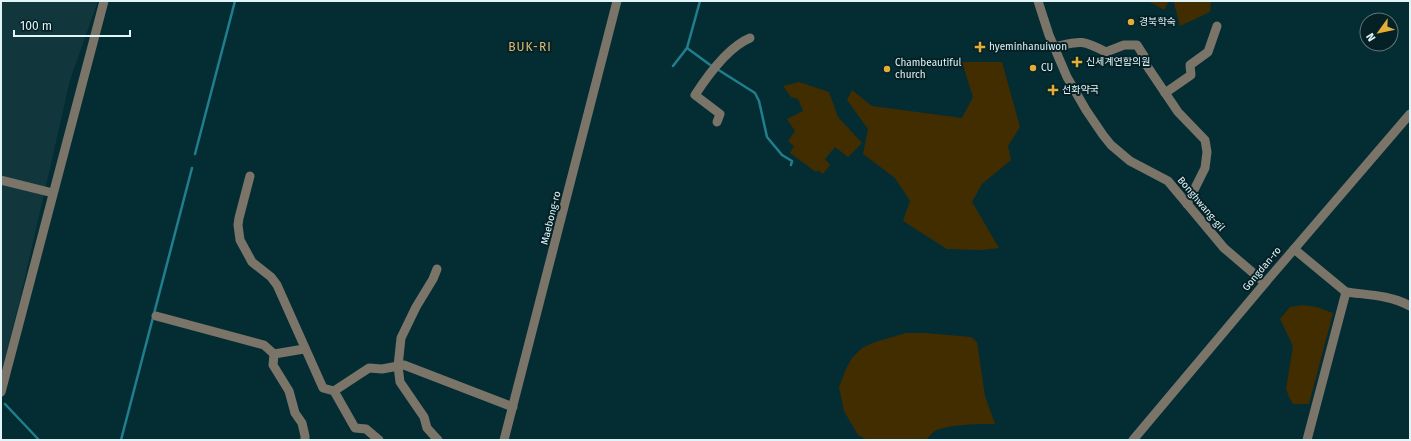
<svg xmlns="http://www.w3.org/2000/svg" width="1411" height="441" viewBox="0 0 1411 441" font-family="'Fira Sans','Noto Sans KR',sans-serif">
	<rect width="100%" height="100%" fill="#042c33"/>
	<!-- built -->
	<path fill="#11373d" d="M 1,1 L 98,1 L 70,80 L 20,299 L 1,374 Z"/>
	<!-- green -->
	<g fill="#422d00">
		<path d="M 1148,1 L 1169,1 L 1164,10 Z"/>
		<path d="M 1174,1 L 1214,1 L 1211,1 L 1210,12 L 1180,26 L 1174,3 Z"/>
		<path d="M 962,62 L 1002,62 L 1020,127 L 1008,146 L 1011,160 L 982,184 L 972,202 L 999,248 L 982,250 L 947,249 L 903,221 L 910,201 L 895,178 L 863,154 L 868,129 L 847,100 L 852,90 L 872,106 L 962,118 L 973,97 Z"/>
		<path d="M 799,82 L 829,92 L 838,117 L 862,143 L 848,157 L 835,147 L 825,159 L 830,165 L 823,174 L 818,170 L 816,172 L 790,153 L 794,146 L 788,141 L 795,131 L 787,119 L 803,111 L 798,99 L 791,97 L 783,86 Z"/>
		<path d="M 1302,305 L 1317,307 L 1333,313 L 1309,404 L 1293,404 L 1289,397 L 1286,389 L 1293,346 L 1280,319 L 1290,307 Z"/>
		<path d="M 906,333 L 925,333 L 971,337 L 977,342 L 985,396 L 995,424 C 980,424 948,424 935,431 C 932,433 929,437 926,440 L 867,440 L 858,435 L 844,411 L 839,387 L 846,369 L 852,358 L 862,348 L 875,342 Z"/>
	</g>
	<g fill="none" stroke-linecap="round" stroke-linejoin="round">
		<!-- stream -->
		<g stroke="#207e8d" stroke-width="2.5">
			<path d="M 687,48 L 713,67"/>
			<path d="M 673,66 L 687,48 L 700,1"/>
			<path d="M 717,69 L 755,93 L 759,101 L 767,137 L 782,155 L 792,161 L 791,165"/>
			<path d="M 195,154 L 235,1"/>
			<path d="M 5,404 L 39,440"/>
			<path d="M 121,440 L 192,168"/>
		</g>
		<!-- minor -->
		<g stroke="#7b7468" stroke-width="9">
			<path d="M 1038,1 L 1049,35 L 1067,77 L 1086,110 L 1103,135 L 1111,145 L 1130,161 L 1168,181 L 1224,248 L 1265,283"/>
			<path d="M 1054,47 C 1080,41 1081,39 1106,52 L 1124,45 L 1137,45 L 1144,56 L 1147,66 L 1178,112 L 1205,140 L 1207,152 L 1205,168 L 1187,204"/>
			<path d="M 1165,93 L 1191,75 L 1190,65 L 1208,52 L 1217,26"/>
			<path d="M 717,122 L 720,114 L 695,95 C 708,75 728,47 750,38"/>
			<path d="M 250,176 L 239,218 L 238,225 L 240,240 L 252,262 L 271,277 L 277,285 L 323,388 L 334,391 L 355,428 L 366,429 L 379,440"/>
			<path d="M 1,180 L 53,193"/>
			<path d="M 1294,249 L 1346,292 L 1307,440"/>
			<path d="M 437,269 L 433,279 L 416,307 L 401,338 L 398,366 L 400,382 L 424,417 L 427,428 L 438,440"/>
			<path d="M 1346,292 C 1368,295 1390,295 1410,306"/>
			<path d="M 156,316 L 264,345 L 274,354 L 273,365 L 289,391 L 295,413 L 302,423 L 305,436 L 305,440"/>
			<path d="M 274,354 L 304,349"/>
			<path d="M 334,391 L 369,368 L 382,369 L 404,365 L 513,407"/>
			<path d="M 1,392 L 104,1"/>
			<path d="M 504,440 L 617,1"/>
			<path d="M 1133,440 L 1265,283 L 1410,114"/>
		</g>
	</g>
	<!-- markers -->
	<g fill="#e4ad35" stroke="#052126" stroke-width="1.5">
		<circle cx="1131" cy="22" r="4"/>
		<path d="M978 41h4v4h4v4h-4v4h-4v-4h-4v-4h4z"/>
		<path d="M1075 56h4v4h4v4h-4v4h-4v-4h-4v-4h4z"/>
		<circle cx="1033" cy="68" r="4"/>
		<circle cx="887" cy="69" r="4"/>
		<path d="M1051 84h4v4h4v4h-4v4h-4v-4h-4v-4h4z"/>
	</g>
	<g text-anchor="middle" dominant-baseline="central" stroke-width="4" stroke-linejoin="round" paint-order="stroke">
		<!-- poi labels -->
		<g font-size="10" fill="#e1f5f9" stroke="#052126" text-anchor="start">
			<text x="1139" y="22">경북학숙</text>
			<text x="989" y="47">hyeminhanuiwon</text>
			<text x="1086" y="62">신세계연합의원</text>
			<text x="895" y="63">Chambeautiful<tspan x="895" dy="12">church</tspan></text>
			<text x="1041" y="68">CU</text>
			<text x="1062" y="90">선화약국</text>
		</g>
		<!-- street labels -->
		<g font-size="10" fill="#e1f5f9" stroke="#052126">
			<text transform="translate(1201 204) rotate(50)">Bonghwang-gil</text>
			<text transform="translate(551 218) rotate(-76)">Maebong-ro</text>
			<text transform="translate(1262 269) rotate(-50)">Gongdan-ro</text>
		</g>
		<!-- quarter labels -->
		<g font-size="12" letter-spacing="1" fill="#e1bb74" stroke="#052126">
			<text x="530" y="47">BUK-RI</text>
		</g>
	</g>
	<!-- border -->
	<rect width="1411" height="441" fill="none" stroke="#e1f5f9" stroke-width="4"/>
	<!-- north arrow -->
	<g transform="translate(1379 32) rotate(237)"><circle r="19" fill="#052126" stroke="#5d767a"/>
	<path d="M0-3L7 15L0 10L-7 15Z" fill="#e4ad35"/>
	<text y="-6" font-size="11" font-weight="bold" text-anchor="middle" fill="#e1f5f9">N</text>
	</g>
	<!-- scale -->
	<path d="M14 30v6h116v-6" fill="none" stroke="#e1f5f9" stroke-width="2"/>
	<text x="20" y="30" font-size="12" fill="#e1f5f9" stroke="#052126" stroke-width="3" paint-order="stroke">100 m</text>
</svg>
